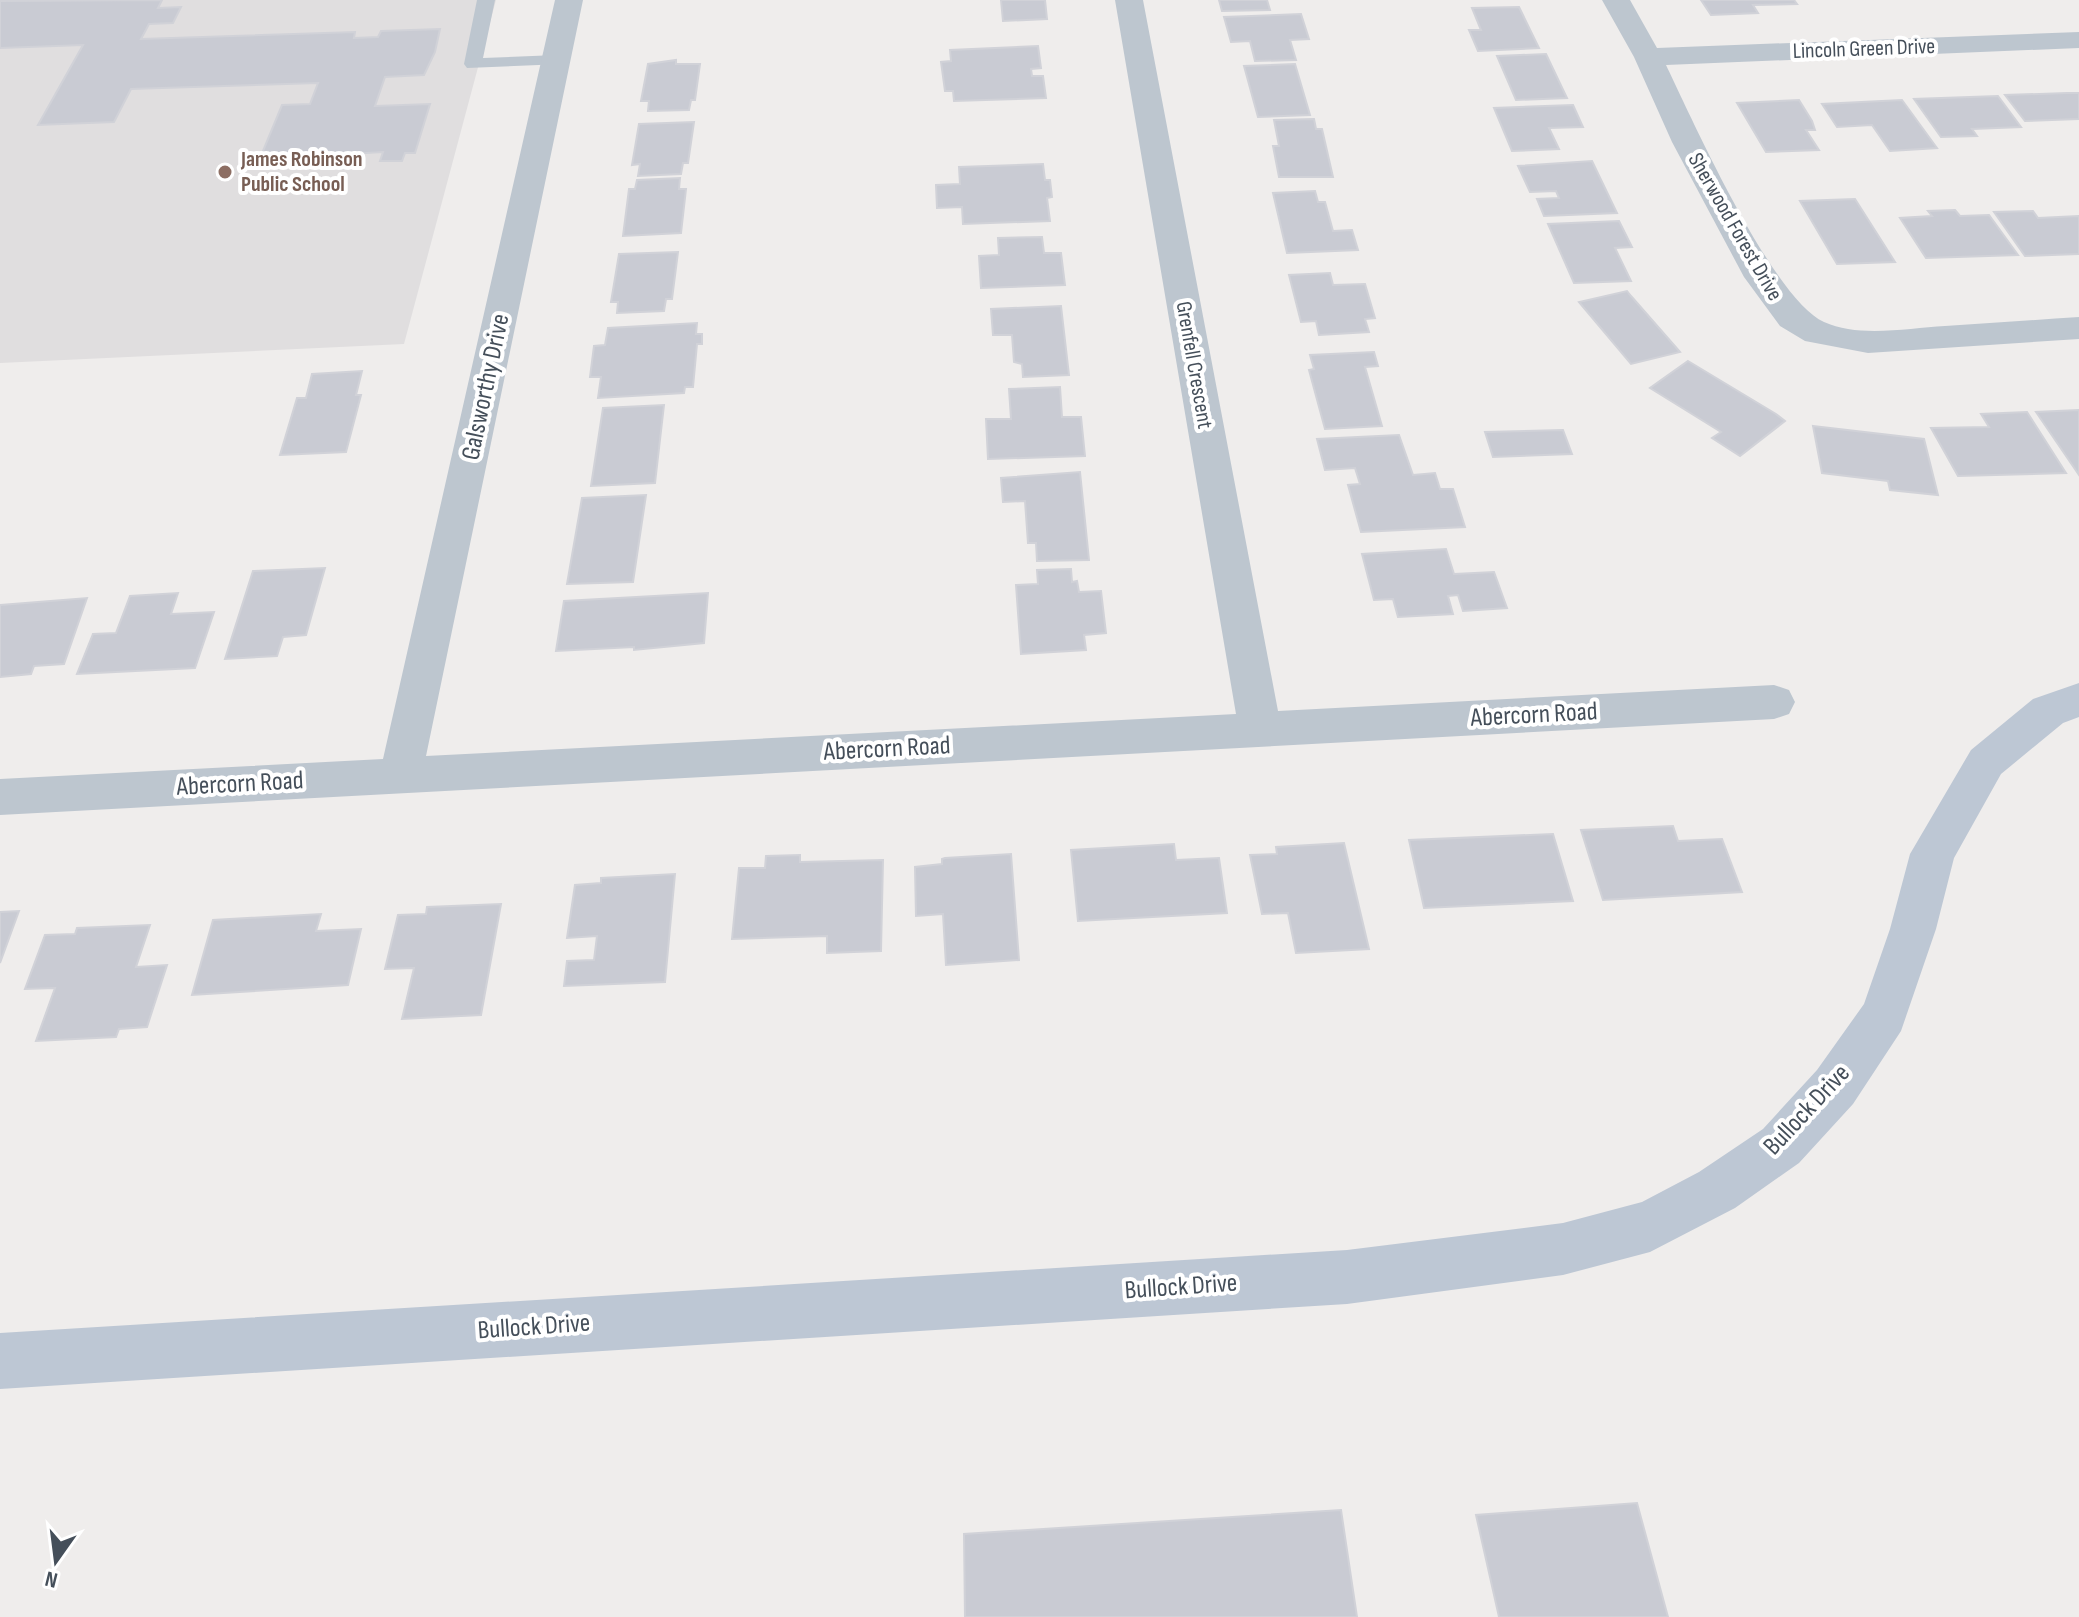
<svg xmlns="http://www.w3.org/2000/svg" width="2079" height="1617" viewBox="0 0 2079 1617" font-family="'Sofia Sans Condensed',sans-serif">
	<rect width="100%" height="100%" fill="#efedec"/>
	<!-- education -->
	<path fill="#e0dedf" d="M 0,0 L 496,0 L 404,344 L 0,363 Z"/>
	<!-- building -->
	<g fill="#c9cbd3" stroke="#d1d2d8" stroke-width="2">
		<path d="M 162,0 L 158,8 L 181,7 L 173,23 L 149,24 L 141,39 L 355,32 L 354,38 L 378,37 L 381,31 L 440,29 L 435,52 L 424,75 L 385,77 L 375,106 L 430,104 L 415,153 L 405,153 L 402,161 L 380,161 L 383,152 L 349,154 L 347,160 L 258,163 L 282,105 L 310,104 L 318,83 L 131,89 L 114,122 L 38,125 L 83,45 L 0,48 L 0,1 Z"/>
		<path d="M 1001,0 L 1045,0 L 1047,19 L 1003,21 Z"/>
		<path d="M 1219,0 L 1267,0 L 1270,10 L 1222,11 Z"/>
		<path d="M 1701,0 L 1794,0 L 1797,4 L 1753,5 L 1758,13 L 1711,15 Z"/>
		<path d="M 1519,7 L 1539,48 L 1478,51 L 1469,30 L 1481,30 L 1472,8 Z"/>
		<path d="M 1301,14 L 1309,39 L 1290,40 L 1296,60 L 1255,61 L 1250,41 L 1231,42 L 1224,17 Z"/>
		<path d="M 1038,46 L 1041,68 L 1031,69 L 1032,76 L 1043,76 L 1046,98 L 954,101 L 953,91 L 945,91 L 941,62 L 951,61 L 950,50 Z"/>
		<path d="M 1546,54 L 1567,98 L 1516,100 L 1497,56 Z"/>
		<path d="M 676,60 L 676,64 L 700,64 L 695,100 L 691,100 L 689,110 L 648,111 L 649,101 L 641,101 L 648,64 Z"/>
		<path d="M 1295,64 L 1310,115 L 1258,117 L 1244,66 Z"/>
		<path d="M 2067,93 L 2079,93 L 2079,119 L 2025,121 L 2005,95 Z"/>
		<path d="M 1998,96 L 2021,127 L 1972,129 L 1977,136 L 1941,137 L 1914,99 Z"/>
		<path d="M 1799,100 L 1812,121 L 1815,130 L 1806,130 L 1819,150 L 1766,152 L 1737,103 Z"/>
		<path d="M 1902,100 L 1937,148 L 1890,151 L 1872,125 L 1837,127 L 1822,104 Z"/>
		<path d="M 1573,105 L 1583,127 L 1549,128 L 1559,149 L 1512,151 L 1494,108 Z"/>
		<path d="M 1314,119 L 1316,129 L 1322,129 L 1333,177 L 1279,177 L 1273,146 L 1279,146 L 1274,120 Z"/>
		<path d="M 694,122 L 688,163 L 683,163 L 681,174 L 638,176 L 640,164 L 632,165 L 639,124 Z"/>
		<path d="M 1592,161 L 1617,213 L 1544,216 L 1537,199 L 1559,198 L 1556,191 L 1530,192 L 1518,166 Z"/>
		<path d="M 1043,164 L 1045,180 L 1050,180 L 1052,197 L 1047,198 L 1050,221 L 963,224 L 962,207 L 937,208 L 936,185 L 960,184 L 959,167 Z"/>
		<path d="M 680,178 L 679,189 L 686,189 L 681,233 L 623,236 L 629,189 L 635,189 L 637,180 Z"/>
		<path d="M 1315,191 L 1318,202 L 1325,202 L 1333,231 L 1352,230 L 1358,250 L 1287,253 L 1273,193 Z"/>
		<path d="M 1855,199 L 1895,262 L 1837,264 L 1800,201 Z"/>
		<path d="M 1955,210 L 1960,216 L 1989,215 L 2018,255 L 1926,258 L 1900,218 L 1932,216 L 1928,211 Z"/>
		<path d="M 2033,211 L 2038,218 L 2079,216 L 2079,254 L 2025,256 L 1994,212 Z"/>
		<path d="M 1619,221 L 1632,247 L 1615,248 L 1631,281 L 1574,283 L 1548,224 Z"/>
		<path d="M 1042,237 L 1044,253 L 1061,253 L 1065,285 L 981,288 L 979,256 L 999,255 L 998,238 Z"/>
		<path d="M 678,252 L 672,299 L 666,299 L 664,311 L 617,313 L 618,302 L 611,302 L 619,254 Z"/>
		<path d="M 1330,273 L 1333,285 L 1365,284 L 1375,318 L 1365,319 L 1369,332 L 1319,335 L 1316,321 L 1301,322 L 1289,275 Z"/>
		<path d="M 1627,291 L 1631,296 L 1680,352 L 1631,364 L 1579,302 Z"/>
		<path d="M 1061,306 L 1069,375 L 1023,377 L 1022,364 L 1014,362 L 1012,335 L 993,335 L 991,309 Z"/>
		<path d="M 697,323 L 696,334 L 702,334 L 702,344 L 697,344 L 693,387 L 685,387 L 684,393 L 598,398 L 601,377 L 590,377 L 594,346 L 605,345 L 608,328 Z"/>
		<path d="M 1374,352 L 1378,366 L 1365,367 L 1382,426 L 1325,429 L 1309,370 L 1314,369 L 1310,355 Z"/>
		<path d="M 1688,361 L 1776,414 L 1785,421 L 1740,456 L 1712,438 L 1721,432 L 1650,388 Z"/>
		<path d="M 362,371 L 356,395 L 361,395 L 346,452 L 280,455 L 297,398 L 306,398 L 312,374 Z"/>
		<path d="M 1060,387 L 1062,417 L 1081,417 L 1085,456 L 988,459 L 986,419 L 1011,419 L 1009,389 Z"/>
		<path d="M 664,405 L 655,483 L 591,486 L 603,408 Z"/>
		<path d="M 2079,410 L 2079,475 L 2036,412 Z"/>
		<path d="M 2027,412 L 2066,473 L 1958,476 L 1931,428 L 1989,427 L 1981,414 Z"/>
		<path d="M 1813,426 L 1924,439 L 1938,495 L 1890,490 L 1888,481 L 1822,473 Z"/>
		<path d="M 1563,430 L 1572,454 L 1493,457 L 1485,432 Z"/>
		<path d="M 1399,435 L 1413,475 L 1435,473 L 1440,489 L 1453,489 L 1465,527 L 1361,532 L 1348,485 L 1360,484 L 1355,468 L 1325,470 L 1317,439 Z"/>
		<path d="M 1080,472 L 1089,560 L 1037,561 L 1036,543 L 1028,543 L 1025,501 L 1003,502 L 1001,478 Z"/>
		<path d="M 646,495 L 633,582 L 567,584 L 582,498 Z"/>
		<path d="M 1446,549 L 1454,574 L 1494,572 L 1507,608 L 1463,611 L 1458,595 L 1448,596 L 1453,614 L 1398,617 L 1393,599 L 1374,600 L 1362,554 Z"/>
		<path d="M 325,568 L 306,635 L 283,637 L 277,656 L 225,659 L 253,571 Z"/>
		<path d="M 1071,569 L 1072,582 L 1077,581 L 1079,592 L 1101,591 L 1106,633 L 1084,635 L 1086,650 L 1021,654 L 1016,585 L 1038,584 L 1037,570 Z"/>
		<path d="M 178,593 L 171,614 L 214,612 L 195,668 L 77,674 L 93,634 L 116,633 L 130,596 Z"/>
		<path d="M 708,593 L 704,643 L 634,650 L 634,647 L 556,651 L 564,601 Z"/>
		<path d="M 87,598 L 64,664 L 34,666 L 31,674 L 0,677 L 0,605 Z"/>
		<path d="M 1673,826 L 1678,841 L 1722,839 L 1742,892 L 1603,900 L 1581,830 Z"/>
		<path d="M 1553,834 L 1573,901 L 1424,908 L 1409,840 Z"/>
		<path d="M 1344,843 L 1369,949 L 1296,953 L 1288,913 L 1262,914 L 1250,855 L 1277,854 L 1276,847 Z"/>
		<path d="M 1174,844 L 1176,860 L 1219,858 L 1227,913 L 1078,921 L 1071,850 Z"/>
		<path d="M 1011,854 L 1019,960 L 946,965 L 943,914 L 916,916 L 915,867 L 942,864 L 942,859 L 945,858 Z"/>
		<path d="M 800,855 L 800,862 L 883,860 L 881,951 L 827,953 L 827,936 L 732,939 L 739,868 L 765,868 L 766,856 Z"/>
		<path d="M 675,874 L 665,982 L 564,986 L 567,961 L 594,960 L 597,936 L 567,938 L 575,885 L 601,883 L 601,878 Z"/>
		<path d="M 501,904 L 481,1015 L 402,1019 L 414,968 L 385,969 L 398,915 L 426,914 L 427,907 Z"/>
		<path d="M 19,911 L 0,963 L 0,912 Z"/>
		<path d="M 321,914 L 316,931 L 361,929 L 348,985 L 192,995 L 213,920 Z"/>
		<path d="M 150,925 L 136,967 L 167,965 L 147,1027 L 119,1029 L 116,1037 L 36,1041 L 55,988 L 25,989 L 45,935 L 75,934 L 77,928 Z"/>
		<path d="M 1637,1503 L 1668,1617 L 1499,1617 L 1476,1515 Z"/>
		<path d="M 1341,1510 L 1357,1617 L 965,1617 L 964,1534 Z"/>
	</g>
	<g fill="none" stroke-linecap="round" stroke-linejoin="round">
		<!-- lane -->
		<path fill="#bdc6cf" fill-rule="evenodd" d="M 477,0 L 495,0 L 483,58 L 557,55 L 566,60 L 563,64 L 467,68 L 464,64 Z"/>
		<!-- street -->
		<g fill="#bdc6cf" fill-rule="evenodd">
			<path d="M 555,0 L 583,0 L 426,756 L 1236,714 L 1115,0 L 1143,0 L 1278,711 L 1774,685 L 1789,690 L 1795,702 L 1789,714 L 1774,719 L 0,815 L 0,779 L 383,759 Z"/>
			<path d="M 1602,0 L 1630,0 L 1657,48 L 2079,32 L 2079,48 L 1666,65 C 1693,121 1772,298 1824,322 C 1859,338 1908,328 1945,326 C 1990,323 2034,320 2079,317 L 2079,339 L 1868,353 L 1805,341 L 1780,326 L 1744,277 L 1672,142 L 1634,57 Z"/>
		</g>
		<!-- secondary -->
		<path fill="#bdc7d4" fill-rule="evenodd" d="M 2079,683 L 2079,717 L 2063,723 L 2001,774 L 1954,858 L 1936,929 L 1901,1031 L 1853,1104 L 1799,1163 L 1735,1208 L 1650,1252 L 1563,1275 L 1347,1304 L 0,1389 L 0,1333 L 1347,1250 L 1563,1223 L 1642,1202 L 1699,1172 L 1763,1129 L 1817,1070 L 1864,1004 L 1890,929 L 1910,854 L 1971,750 L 2033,699 Z"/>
	</g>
	<!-- markers -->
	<circle fill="#8d6e63" stroke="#fff" stroke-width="3" cx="225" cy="172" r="8"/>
	<g text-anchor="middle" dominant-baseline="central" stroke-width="8" stroke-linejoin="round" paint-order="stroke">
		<!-- far-street labels -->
		<g font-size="22" fill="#454f5a" stroke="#fff">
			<text transform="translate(1864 49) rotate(-2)">Lincoln Green Drive</text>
			<text transform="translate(1735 227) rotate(60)">Sherwood Forest Drive</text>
			<text transform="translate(1194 365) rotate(80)">Grenfell Crescent</text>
		</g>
		<!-- far-education labels -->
		<g font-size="22" font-weight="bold" fill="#785e54" stroke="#fff" text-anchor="start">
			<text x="241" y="159">James Robinson<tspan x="241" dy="25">Public School</tspan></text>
		</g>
		<!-- street labels -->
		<g font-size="26" fill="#454f5a" stroke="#fff">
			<text transform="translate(486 387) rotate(-78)">Galsworthy Drive</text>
			<text transform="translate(1534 715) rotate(-3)">Abercorn Road</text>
			<text transform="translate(887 749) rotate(-3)">Abercorn Road</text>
			<text transform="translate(240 784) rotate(-3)">Abercorn Road</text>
			<text transform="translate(1807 1110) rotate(-47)">Bullock Drive</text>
			<text transform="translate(1181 1287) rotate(-4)">Bullock Drive</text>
			<text transform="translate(534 1327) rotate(-4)">Bullock Drive</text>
		</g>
	</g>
	<!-- north arrow -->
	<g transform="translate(56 1561) rotate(194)" stroke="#ffffff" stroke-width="6" paint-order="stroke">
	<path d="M0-6L14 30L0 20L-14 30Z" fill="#454f5a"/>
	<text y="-12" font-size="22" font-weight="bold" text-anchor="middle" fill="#454f5a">N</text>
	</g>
</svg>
